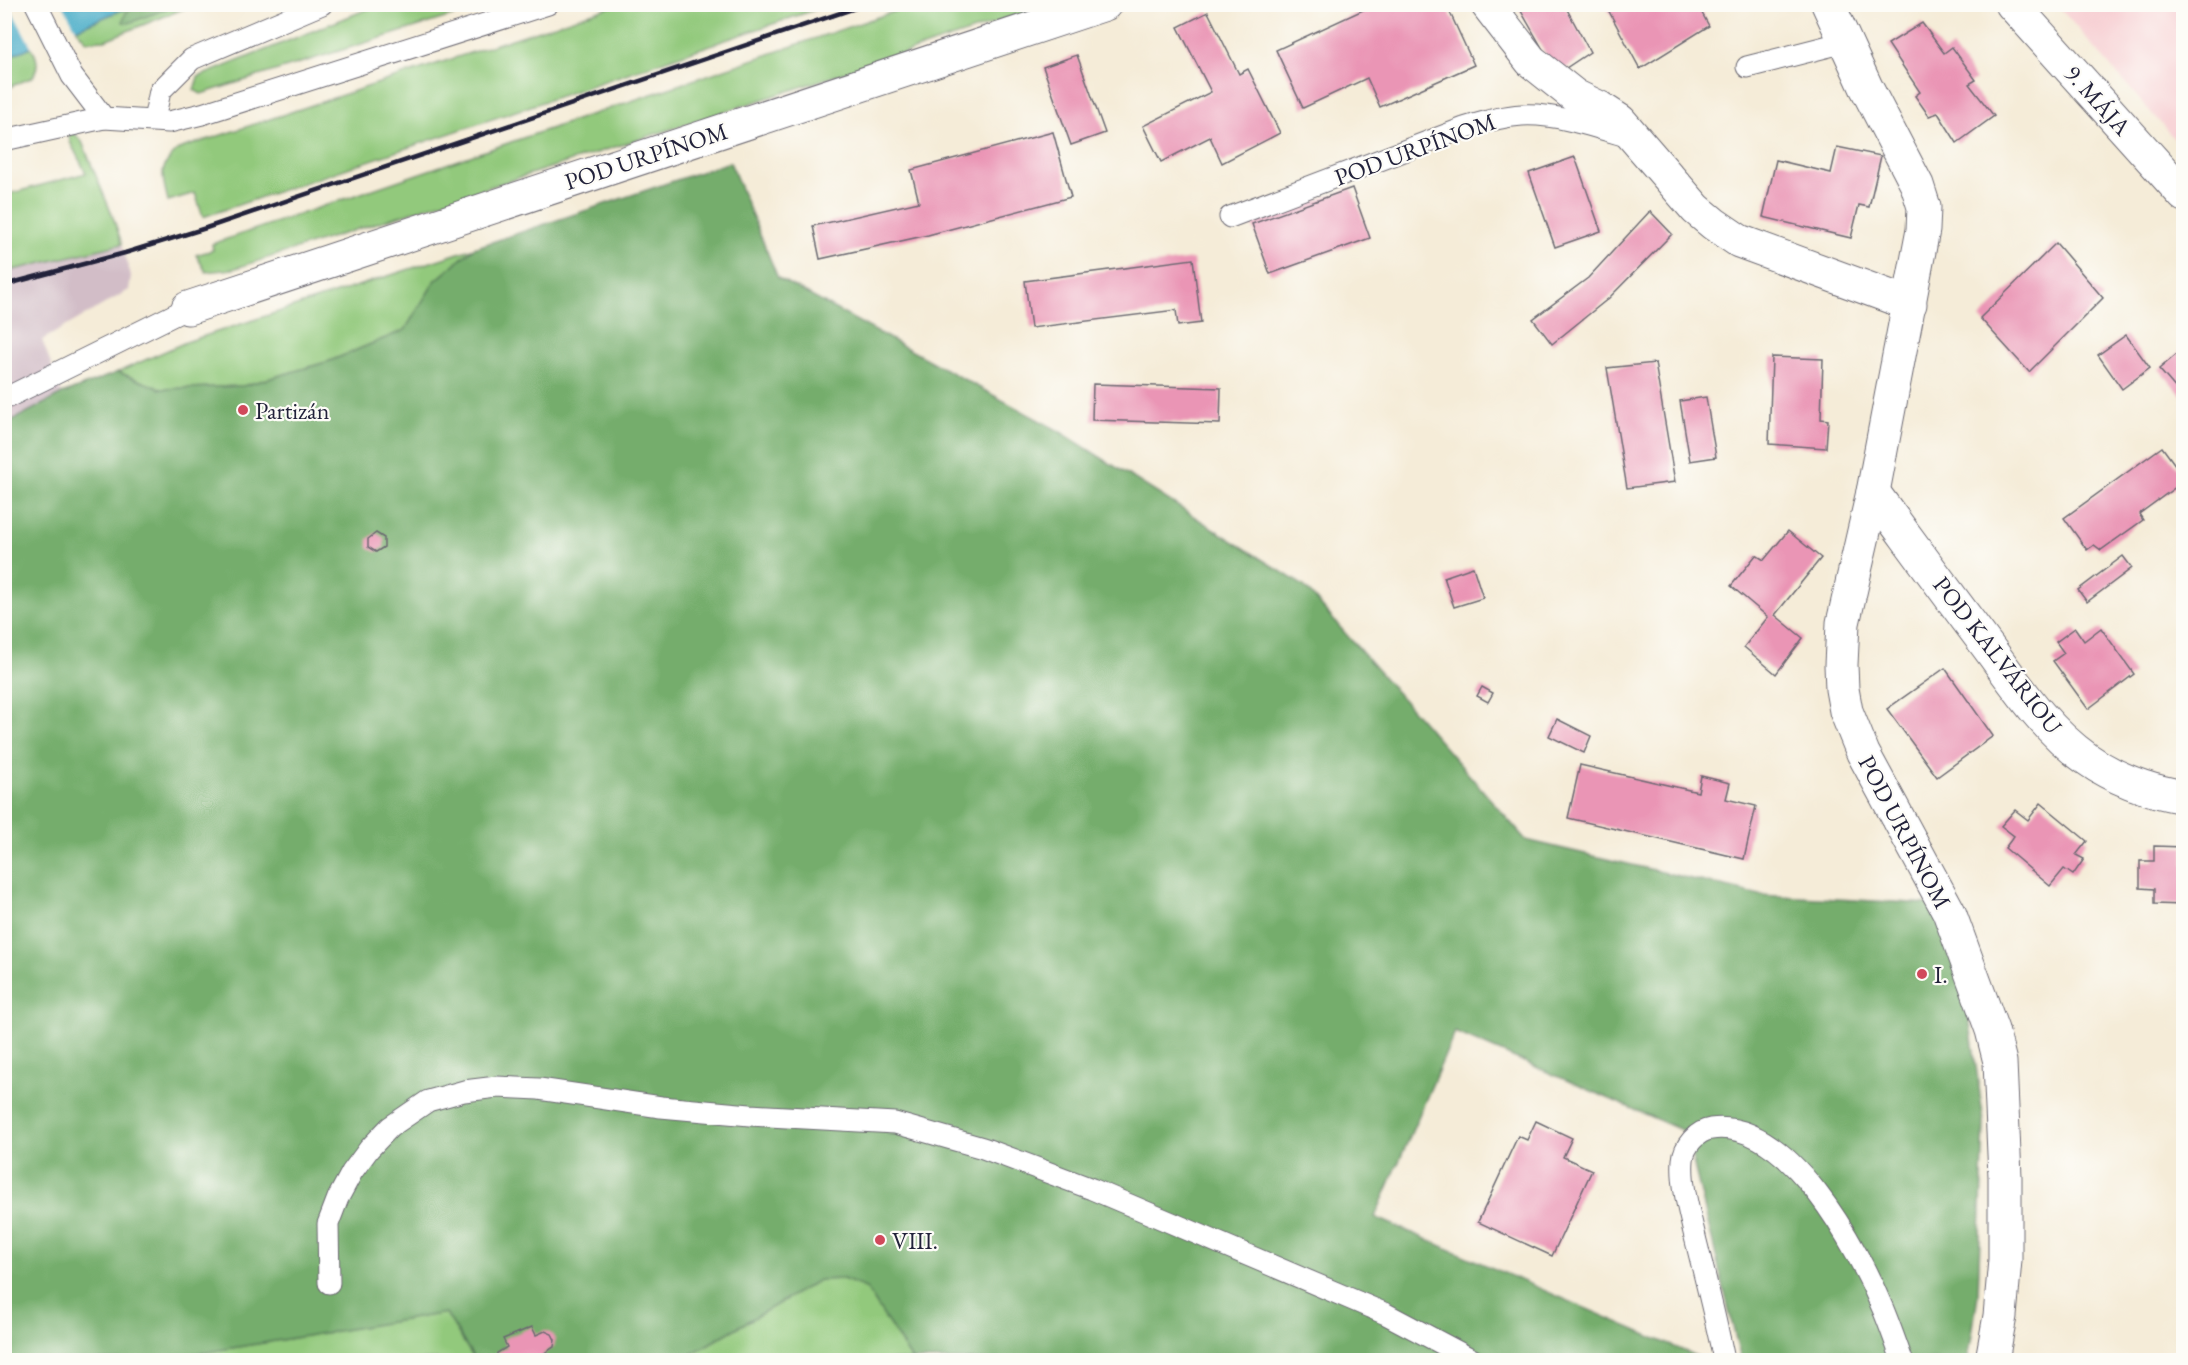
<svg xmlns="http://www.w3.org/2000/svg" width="2188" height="1365" viewBox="0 0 2188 1365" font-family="'EB Garamond',serif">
	<rect width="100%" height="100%" fill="#fdfcf7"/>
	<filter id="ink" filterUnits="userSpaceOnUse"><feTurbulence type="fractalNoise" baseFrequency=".0167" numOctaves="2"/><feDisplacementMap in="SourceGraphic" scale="12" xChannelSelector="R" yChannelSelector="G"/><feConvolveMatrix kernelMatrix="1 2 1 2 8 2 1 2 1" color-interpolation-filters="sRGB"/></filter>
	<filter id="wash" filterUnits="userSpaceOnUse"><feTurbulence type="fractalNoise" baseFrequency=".008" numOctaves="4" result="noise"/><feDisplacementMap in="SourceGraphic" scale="24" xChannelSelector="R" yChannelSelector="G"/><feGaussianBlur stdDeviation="1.35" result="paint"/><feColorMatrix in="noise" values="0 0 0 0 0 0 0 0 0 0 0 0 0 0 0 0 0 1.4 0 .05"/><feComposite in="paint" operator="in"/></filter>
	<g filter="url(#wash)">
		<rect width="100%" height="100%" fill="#f5ecd8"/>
		<!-- built -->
		<path fill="#f7cfd3" d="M 2057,5 L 2183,5 L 2183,149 Z"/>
		<!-- industrial -->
		<path fill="#d2bdc7" d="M 122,244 L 131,276 L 129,290 L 42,340 L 62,394 L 5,424 L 4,272 Z"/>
		<!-- green -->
		<g fill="#92c97c" stroke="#5a765c" stroke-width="1.5">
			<path d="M 380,4 L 487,5 L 201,94 L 194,90 L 198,77 Z"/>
			<path d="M 618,4 L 829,5 L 203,217 L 195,193 L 168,201 C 162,175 157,168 179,149 Z"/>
			<path d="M 134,5 L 193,5 L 105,40 L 86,41 L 76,29 Z"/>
			<path d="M 913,5 L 1051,5 L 712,116 L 233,269 L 206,272 L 196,255 L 213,250 L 212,244 Z"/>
			<path d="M 31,47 C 38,58 39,66 33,77 L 5,89 L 5,58 Z"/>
			<path d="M 74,133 L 82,142 L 113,217 L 122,244 L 5,272 L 5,195 L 86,173 L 70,142 L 69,134 Z"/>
			<path d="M 474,248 L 435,281 L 405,330 L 330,361 L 243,386 L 161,389 L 118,372 L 186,342 Z"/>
			<path d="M 843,1279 L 866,1288 L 912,1360 L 681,1360 L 819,1280 Z"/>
			<path d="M 446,1313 L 475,1360 L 125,1360 L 183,1356 Z"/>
		</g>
		<!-- forest -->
		<g fill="#75ad6c" stroke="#4c6854" stroke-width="1.5">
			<path d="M 145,5 L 145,4 L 177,5 L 129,23 L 123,22 L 126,12 Z"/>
			<path d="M 730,162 L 778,278 L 1059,431 L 1304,586 L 1526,840 L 1760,895 L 1931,904 L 1966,996 L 1984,1122 L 1978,1295 L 1968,1360 L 1741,1360 L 1686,1132 L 1455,1032 L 1375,1217 L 1705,1360 L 912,1360 L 866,1288 L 843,1279 L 819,1280 L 681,1360 L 475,1360 L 446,1313 L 183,1356 L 125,1360 L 5,1360 L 5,424 L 62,394 L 118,372 L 161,389 L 243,386 L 330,361 L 405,330 L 435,281 L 474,248 Z"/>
		</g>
		<!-- water -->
		<path fill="#47acc7" stroke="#346781" stroke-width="1.5" d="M 5,5 L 134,5 L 5,58 Z"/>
		<!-- pier -->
		<path fill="#f5ecd8" d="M 9,5 L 63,5 L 77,31 L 33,50 Z"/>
		<g id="blocks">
			<!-- building -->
			<g fill="#ea95b5">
				<path d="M 1376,4 L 1446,4 L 1474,65 L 1380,107 L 1367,78 L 1303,108 L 1276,50 Z"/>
				<path d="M 1517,4 L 1564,4 L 1590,52 L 1557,74 Z"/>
				<path d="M 1605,4 L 1697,4 L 1709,26 L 1640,69 Z"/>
				<path d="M 1208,12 L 1239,74 L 1248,69 L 1280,133 L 1222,163 L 1210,137 L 1161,162 L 1143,126 L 1211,92 L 1178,27 Z"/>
				<path d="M 1922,23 L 1944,53 L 1952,47 L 1976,80 L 1969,84 L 1994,116 L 1957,143 L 1938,113 L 1929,116 L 1915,96 L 1920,92 L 1888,44 Z"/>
				<path d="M 1077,55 L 1105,133 L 1071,145 L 1043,67 Z"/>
				<path d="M 1053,132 L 1071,197 L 928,235 L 820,259 L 813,226 L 919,202 L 911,170 Z"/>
				<path d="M 1837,147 L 1881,156 L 1869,207 L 1859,205 L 1851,238 L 1763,217 L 1776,160 L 1831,173 Z"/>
				<path d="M 1575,157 L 1601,231 L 1555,247 L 1529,173 Z"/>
				<path d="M 1352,188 L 1370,238 L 1270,274 L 1252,224 Z"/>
				<path d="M 1650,211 L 1672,234 L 1609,298 L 1552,344 L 1533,319 L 1588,278 Z"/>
				<path d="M 2056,243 L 2103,298 L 2029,372 L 1980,318 Z"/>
				<path d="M 1193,259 L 1201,323 L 1178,326 L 1176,310 L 1031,328 L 1025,281 Z"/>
				<path d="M 2126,335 L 2150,368 L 2122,389 L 2098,355 Z"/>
				<path d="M 2184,348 L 2184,398 L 2159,369 Z"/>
				<path d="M 1772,357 L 1823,359 L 1821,419 L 1828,420 L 1826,448 L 1769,444 Z"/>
				<path d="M 1655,363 L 1675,482 L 1627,488 L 1607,368 Z"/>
				<path d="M 1093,384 L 1221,388 L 1220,424 L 1092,420 Z"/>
				<path d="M 1706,397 L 1716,457 L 1690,461 L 1680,401 Z"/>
				<path d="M 2162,447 L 2184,477 L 2184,481 L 2139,514 L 2143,520 L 2101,550 L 2094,545 L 2087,550 L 2064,518 Z"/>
				<path d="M 1788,531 L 1821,558 L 1775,615 L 1803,638 L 1776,674 L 1744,647 L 1768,617 L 1731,586 L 1756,555 L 1764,560 Z"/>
				<path d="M 376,533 L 384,538 L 384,547 L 376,552 L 368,547 L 368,539 Z"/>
				<path d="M 2123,556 L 2132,568 L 2087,602 L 2078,590 Z"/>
				<path d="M 1473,567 L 1483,598 L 1454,607 L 1444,577 Z"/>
				<path d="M 2075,628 L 2084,641 L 2101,628 L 2134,674 L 2088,709 L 2053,661 L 2064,653 L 2056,642 Z"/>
				<path d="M 1945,668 L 1993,736 L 1937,777 L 1887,709 Z"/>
				<path d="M 1482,687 L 1493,693 L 1488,702 L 1477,696 Z"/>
				<path d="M 1557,719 L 1591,736 L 1584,753 L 1549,736 Z"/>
				<path d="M 1580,765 L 1698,792 L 1701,776 L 1730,783 L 1726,799 L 1756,806 L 1744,859 L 1568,818 Z"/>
				<path d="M 2041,803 L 2087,841 L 2076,855 L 2084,859 L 2073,875 L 2064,869 L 2050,886 L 2005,848 L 2014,836 L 2001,826 L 2015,810 L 2028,820 Z"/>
				<path d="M 2154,846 L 2184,847 L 2184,905 L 2154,904 L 2154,889 L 2140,888 L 2140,861 L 2154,861 Z"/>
				<path d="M 1536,1121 L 1572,1138 L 1563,1157 L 1592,1170 L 1552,1256 L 1478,1222 L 1518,1136 L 1527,1140 Z"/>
				<path d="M 532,1327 L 536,1335 L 545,1331 L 552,1334 L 555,1340 L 554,1347 L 543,1354 L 547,1360 L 496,1360 L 497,1353 L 507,1347 L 503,1339 Z"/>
			</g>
		</g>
	</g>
	<g filter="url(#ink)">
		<use href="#blocks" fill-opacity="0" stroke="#6c6972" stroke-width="1.5"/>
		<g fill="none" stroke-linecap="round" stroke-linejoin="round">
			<!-- lane casing -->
			<g stroke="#6c6972" stroke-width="23">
				<g id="lane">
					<path d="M 36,4 L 72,76 L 104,118 L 169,122 L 202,114 L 548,4"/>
					<path d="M 1747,67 L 1845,42"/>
					<path d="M 154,120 L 160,91 L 192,59 L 322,4"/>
					<path d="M 4,140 L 104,118"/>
					<path d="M 1230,217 L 1464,128 C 1484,122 1502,116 1522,115 C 1554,113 1596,127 1626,136"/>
					<path d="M 4,399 L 188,308"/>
					<path d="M 329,1283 L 328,1224 L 338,1198 L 352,1172 L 369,1149 L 390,1127 L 428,1101 L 464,1091 L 497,1087 L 539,1089 L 661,1107 L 750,1115 L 895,1123 L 983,1148 L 1092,1189 L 1386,1314 L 1473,1360"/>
					<path d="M 1724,1360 C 1716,1320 1706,1281 1696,1241 C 1690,1215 1681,1186 1683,1160 C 1684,1146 1697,1131 1711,1129 C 1789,1118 1858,1249 1883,1309 C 1890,1326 1896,1343 1902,1360"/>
				</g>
			</g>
			<!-- street casing -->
			<g stroke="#6c6972" stroke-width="35">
				<g id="street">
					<path d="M 1487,4 L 1531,61 L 1575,96 L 1600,108 L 1620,121 L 1696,209 L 1714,224 L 1739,241 L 1910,304"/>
					<path d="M 1828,4 L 1866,87 L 1917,185 L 1924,207 L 1923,230 L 1873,492 L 1843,623 L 1841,665 L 1842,689 L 1846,711 L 1863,753 L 1949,912 L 1992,1030 L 2000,1062 L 2005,1177 L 2005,1260 L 2000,1316 L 1992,1360"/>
					<path d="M 188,308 L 1105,4"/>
					<path d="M 1873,492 C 1910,542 1947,593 1985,643 C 2015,683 2044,729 2087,759 C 2115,779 2149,791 2184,797"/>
				</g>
			</g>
			<!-- secondary casing -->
			<g stroke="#6c6972" stroke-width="35">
				<path id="secondary" d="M 2012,4 L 2184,195"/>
			</g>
			<!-- lane -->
			<use href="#lane" stroke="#fff" stroke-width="21"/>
			<!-- street -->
			<use href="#street" stroke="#fff" stroke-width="33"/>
			<!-- secondary -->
			<use href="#secondary" stroke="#fff" stroke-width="33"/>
			<!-- rail -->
			<path stroke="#22223b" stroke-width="4.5" d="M 4,285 L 125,253 L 206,228 L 867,4"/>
		</g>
	</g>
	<!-- markers -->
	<g fill="#d1495b" stroke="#fdfcf7" stroke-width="2">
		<circle cx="243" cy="410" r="6"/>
		<circle cx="1922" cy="974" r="6"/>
		<circle cx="880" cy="1240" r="6"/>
	</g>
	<g text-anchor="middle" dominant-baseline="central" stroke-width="4.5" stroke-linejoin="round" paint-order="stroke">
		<!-- street labels -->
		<g font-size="24" fill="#22223b" stroke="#fdfcf7">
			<text transform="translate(2098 100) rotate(48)">9. MÁJA</text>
			<text transform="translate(1415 149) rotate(-20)">POD URPÍNOM</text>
			<text transform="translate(646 156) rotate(-18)">POD URPÍNOM</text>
			<text transform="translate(1998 655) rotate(52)">POD KALVÁRIOU</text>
			<text transform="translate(1905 832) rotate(62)">POD URPÍNOM</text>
		</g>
		<!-- poi labels -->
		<g font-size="24" fill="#22223b" stroke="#fdfcf7" text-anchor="start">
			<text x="255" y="410">Partizán</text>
			<text x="1934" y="974">I.</text>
			<text x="892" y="1240">VIII.</text>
		</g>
	</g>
	<!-- margin -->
	<rect width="2188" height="1365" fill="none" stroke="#fdfcf7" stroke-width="24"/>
</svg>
